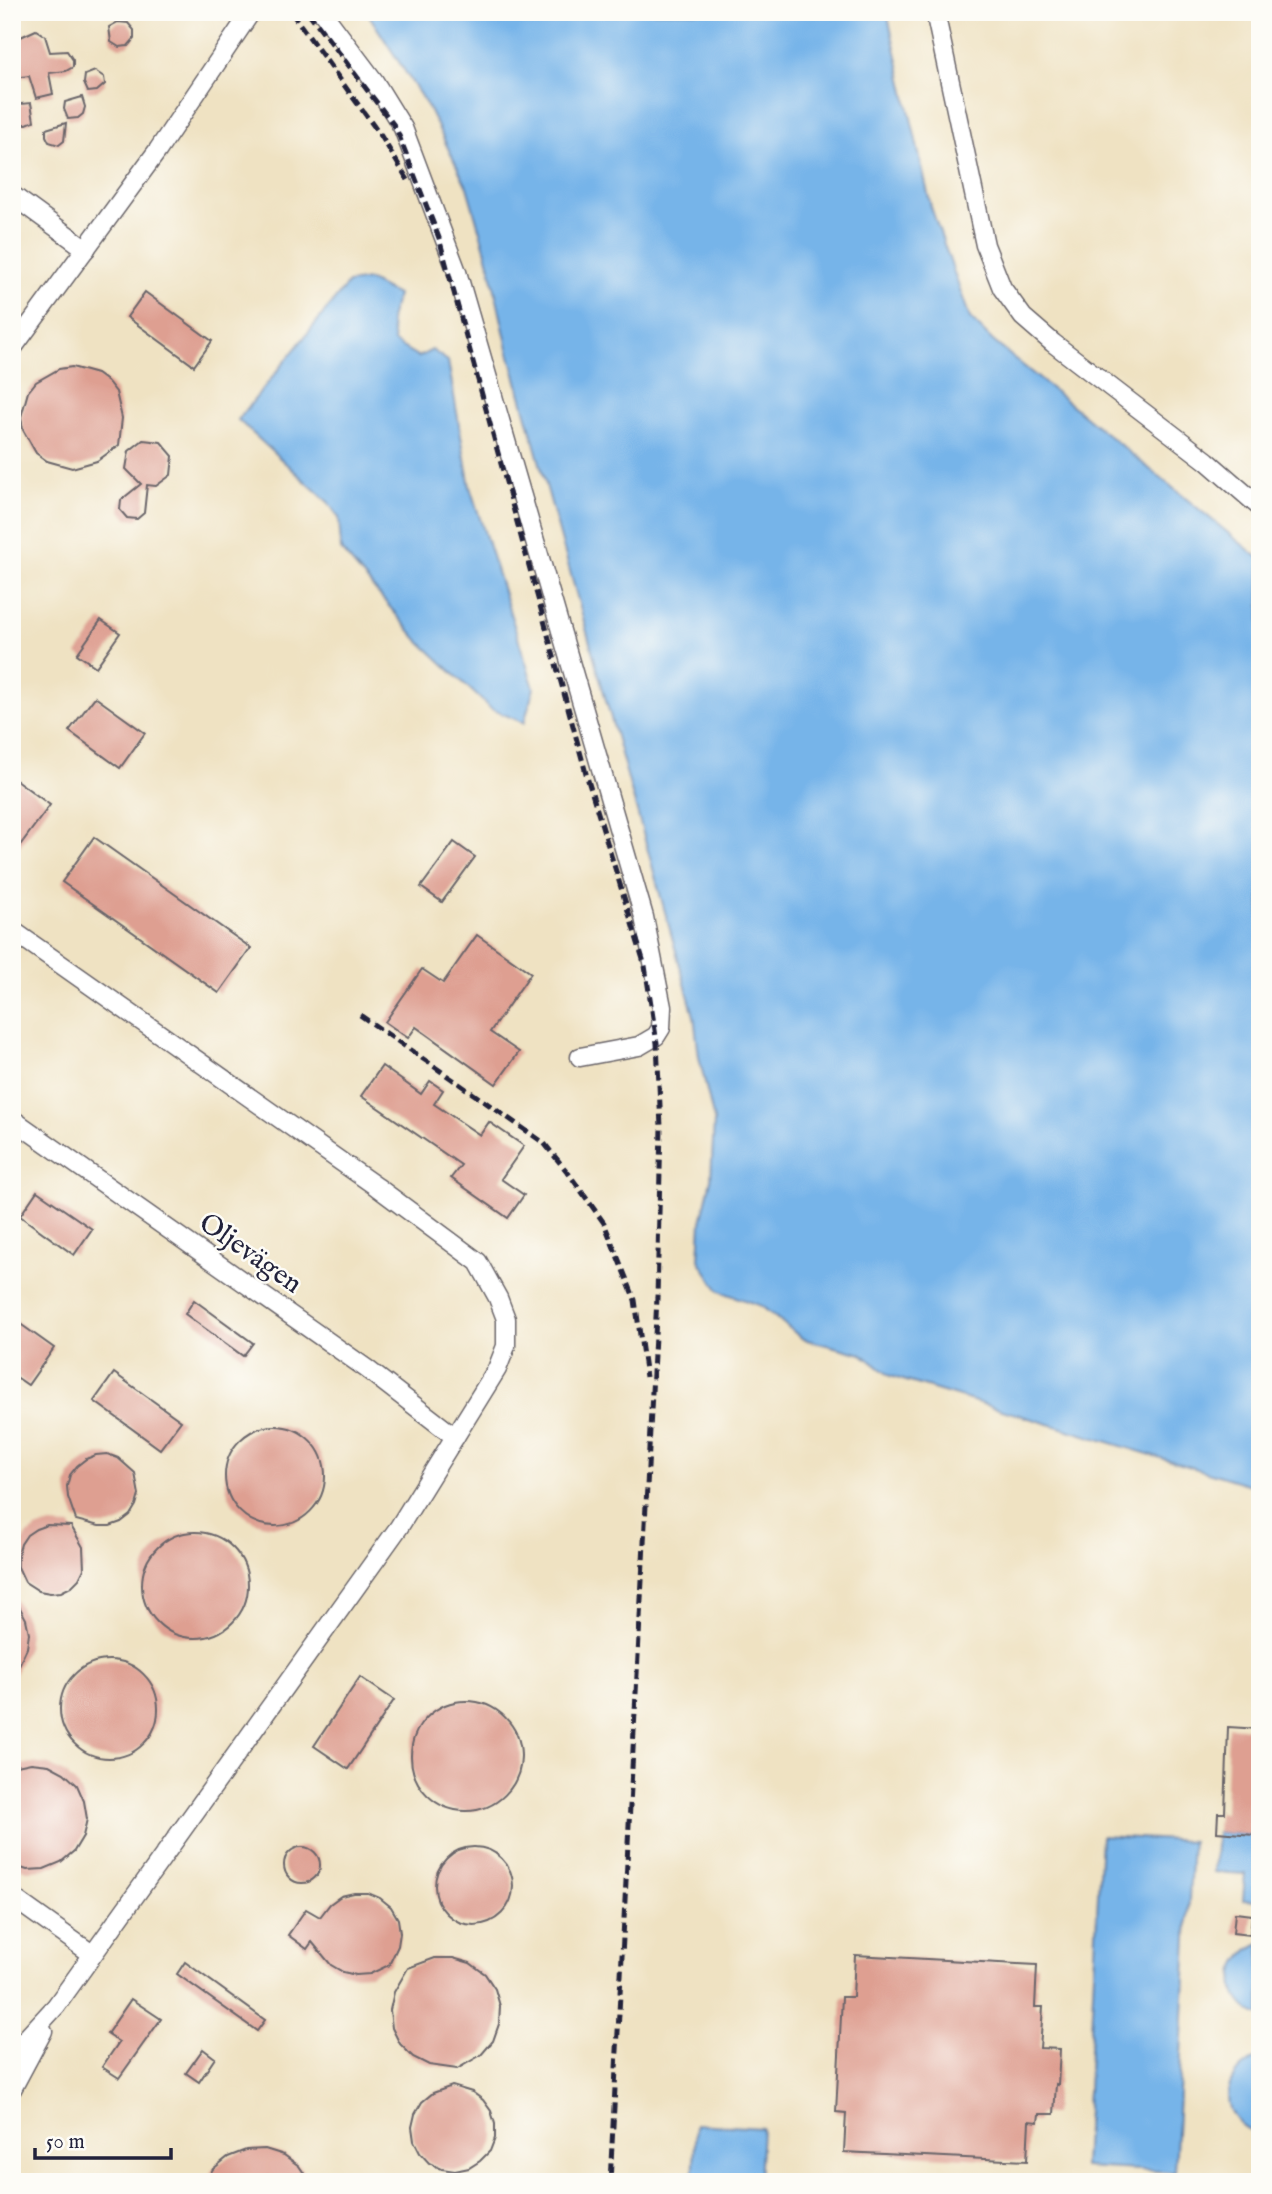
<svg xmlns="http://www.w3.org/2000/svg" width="1272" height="2194" viewBox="0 0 1272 2194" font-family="'IM FELL English',serif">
	<rect width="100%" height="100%" fill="#fdfcf7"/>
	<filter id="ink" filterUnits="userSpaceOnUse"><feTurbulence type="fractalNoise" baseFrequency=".0143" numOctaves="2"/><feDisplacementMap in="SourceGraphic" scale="14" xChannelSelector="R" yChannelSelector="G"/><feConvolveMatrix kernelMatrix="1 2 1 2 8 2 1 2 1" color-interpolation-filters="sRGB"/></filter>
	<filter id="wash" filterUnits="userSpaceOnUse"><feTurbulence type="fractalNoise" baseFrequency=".00686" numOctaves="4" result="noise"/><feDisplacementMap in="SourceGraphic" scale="28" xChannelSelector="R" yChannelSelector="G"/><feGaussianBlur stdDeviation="1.57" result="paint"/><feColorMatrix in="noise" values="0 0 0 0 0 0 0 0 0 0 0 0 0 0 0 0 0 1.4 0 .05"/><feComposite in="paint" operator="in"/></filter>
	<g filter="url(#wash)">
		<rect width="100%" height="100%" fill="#efe2c2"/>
		<!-- water -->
		<g fill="#76b4e9" stroke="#4c6b92" stroke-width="2">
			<path d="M 367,12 L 887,12 L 931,207 L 970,318 L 993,341 L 1260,559 L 1260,1488 L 890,1376 L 862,1354 L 803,1339 L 761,1306 L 719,1291 L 699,1260 L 701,1222 L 711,1179 L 714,1121 L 699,1057 L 694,1016 L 508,349 L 489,263 L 467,187 L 429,109 Z"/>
			<path d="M 368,280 L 397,295 L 390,319 L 394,342 L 419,357 L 432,350 L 448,361 L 470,487 L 534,688 L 524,723 L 491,709 L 418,640 L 341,550 L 339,518 L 328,502 L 238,420 L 348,283 Z"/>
			<path d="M 1260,1730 L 1260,1901 L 1243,1900 L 1245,1874 L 1214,1872 L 1217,1832 L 1253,1835 Z"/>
			<path d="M 1101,1836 L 1192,1841 L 1175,2172 L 1084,2167 Z"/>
			<path d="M 1260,1943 L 1260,2016 C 1224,2002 1225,1958 1260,1943 Z"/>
			<path d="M 1260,2058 L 1260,2134 C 1217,2123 1218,2070 1260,2058 Z"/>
			<path d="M 696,2124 L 762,2128 L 759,2182 L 693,2182 Z"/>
		</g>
		<g id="blocks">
			<!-- building -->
			<g fill="#de9f91">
				<path d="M 118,22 L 128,23 L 134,30 L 134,39 L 128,46 L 119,47 L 111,42 L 109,27 Z"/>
				<path d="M 36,30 L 45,36 L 50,52 L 67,51 L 73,60 L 73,67 L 66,71 L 49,73 L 53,94 L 36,98 L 29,76 L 12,78 L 12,41 Z"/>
				<path d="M 95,71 L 104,77 L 105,84 L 97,91 L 88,92 L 84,83 L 85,75 Z"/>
				<path d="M 82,97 L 85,107 L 83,114 L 78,118 L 68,119 L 64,109 L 65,102 Z"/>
				<path d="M 31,103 L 34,121 L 27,124 L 20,124 L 15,119 L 15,109 L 21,104 Z"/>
				<path d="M 66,123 L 64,141 L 59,145 L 49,142 L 46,136 L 46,129 Z"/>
				<path d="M 145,292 L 212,341 L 194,366 L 127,317 Z"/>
				<path d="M 72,367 L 97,374 L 108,382 L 116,392 L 122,418 L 119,445 L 97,461 L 72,468 L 47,461 L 36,453 L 23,430 L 21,417 L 28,392 L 36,382 L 59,369 Z"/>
				<path d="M 143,440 L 161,442 L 173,456 L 171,475 L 156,486 L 147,485 L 144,513 L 137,519 L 127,518 L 120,510 L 121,500 L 141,484 L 126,469 L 129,451 Z"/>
				<path d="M 101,620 L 120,633 L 96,667 L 77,654 Z"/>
				<path d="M 95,697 L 145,733 L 120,768 L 69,731 Z"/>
				<path d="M 12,777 L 50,805 L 12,856 Z"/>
				<path d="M 94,837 L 251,948 L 219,993 L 62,882 Z"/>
				<path d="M 454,842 L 475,857 L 442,902 L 421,887 Z"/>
				<path d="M 477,935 L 531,973 L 490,1032 L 519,1052 L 496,1084 L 416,1027 L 408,1038 L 385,1022 L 422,969 L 443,983 Z"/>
				<path d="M 382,1066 L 421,1094 L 430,1081 L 443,1090 L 434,1104 L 480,1135 L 489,1122 L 524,1146 L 501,1179 L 524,1195 L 508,1218 L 451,1178 L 461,1165 L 361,1096 Z"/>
				<path d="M 37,1191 L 92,1229 L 74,1255 L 20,1216 Z"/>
				<path d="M 194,1300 L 253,1343 L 243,1356 L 185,1314 Z"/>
				<path d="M 12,1318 L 54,1348 L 28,1385 L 12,1374 Z"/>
				<path d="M 114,1373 L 181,1421 L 160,1449 L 94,1401 Z"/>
				<circle cx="275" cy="1476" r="50"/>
				<path d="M 107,1454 L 118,1458 L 135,1473 L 139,1495 L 136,1505 L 130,1515 L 121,1522 L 110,1526 L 99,1526 L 76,1520 L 68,1497 L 67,1486 L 70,1475 L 77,1466 L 86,1459 L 96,1455 Z"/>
				<path d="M 47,1525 L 71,1526 L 83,1547 L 84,1569 L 79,1579 L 71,1587 L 61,1592 L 50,1593 L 39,1591 L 25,1582 L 18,1567 L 18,1555 L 21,1544 L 27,1535 L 36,1529 Z"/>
				<circle cx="195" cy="1585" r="53"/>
				<path d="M 12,1593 L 26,1619 L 29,1633 L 27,1648 L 12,1680 Z"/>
				<circle cx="109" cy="1709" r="49"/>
				<path d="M 360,1677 L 394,1700 L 348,1769 L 314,1746 Z"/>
				<circle cx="466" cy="1756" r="55"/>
				<path d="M 1228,1727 L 1260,1729 L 1254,1835 L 1217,1832 L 1218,1813 L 1225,1813 Z"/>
				<path d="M 31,1763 L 49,1765 L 64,1773 L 77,1785 L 84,1801 L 87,1819 L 83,1836 L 74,1851 L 61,1862 L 44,1869 L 27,1870 L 12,1865 L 12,1767 Z"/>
				<circle cx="302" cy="1865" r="18"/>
				<circle cx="474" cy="1886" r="39"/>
				<path d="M 354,1893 L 368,1893 L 380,1898 L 391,1907 L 398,1919 L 400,1933 L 398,1946 L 389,1965 L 370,1974 L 356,1975 L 343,1972 L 331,1965 L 312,1942 L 307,1949 L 288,1935 L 306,1909 L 320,1917 L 330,1904 L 341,1896 Z"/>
				<path d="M 1235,1913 L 1252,1915 L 1250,1935 L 1233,1933 Z"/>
				<path d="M 855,1955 L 1037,1965 L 1035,2007 L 1043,2007 L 1040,2048 L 1060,2049 L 1058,2085 L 1056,2084 L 1054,2114 L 1039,2114 L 1038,2122 L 1029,2121 L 1027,2161 L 844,2152 L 846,2113 L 836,2112 L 842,1997 L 853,1997 Z"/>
				<path d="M 435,1958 L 453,1958 L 470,1963 L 485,1974 L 495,1989 L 500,2006 L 499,2024 L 493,2041 L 481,2055 L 457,2069 L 429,2065 L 413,2057 L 400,2044 L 392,2028 L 390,2010 L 394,1992 L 408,1968 Z"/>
				<path d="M 185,1962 L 265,2020 L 257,2031 L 177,1974 Z"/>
				<path d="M 131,1999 L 161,2019 L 119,2078 L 102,2067 L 119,2042 L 107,2034 Z"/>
				<path d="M 203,2049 L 215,2058 L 199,2082 L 186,2073 Z"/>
				<path d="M 452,2086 L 472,2092 L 483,2100 L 491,2111 L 495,2124 L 495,2138 L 490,2151 L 480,2161 L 469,2168 L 455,2171 L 442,2169 L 429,2163 L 420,2153 L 414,2141 L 412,2127 L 415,2114 L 422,2102 L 433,2093 Z"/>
				<path d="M 265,2149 L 284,2155 L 299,2166 L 310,2182 L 205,2182 L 213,2169 L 228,2157 L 246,2150 Z"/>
			</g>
		</g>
	</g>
	<g filter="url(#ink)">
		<use href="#blocks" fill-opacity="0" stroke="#6a656a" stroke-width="2"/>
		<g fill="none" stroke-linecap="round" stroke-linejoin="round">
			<!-- minor casing -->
			<g stroke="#6a656a" stroke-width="21">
				<g id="minor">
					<path d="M 322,12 L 374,81 L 403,128 L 457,272 L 644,917 L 662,1007 L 661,1028 L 656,1036 L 639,1046 L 580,1057"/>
					<path d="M 935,12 L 985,245 L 1002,288 L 1023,317 L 1053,343 L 1207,461 L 1260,507"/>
					<path d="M 12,195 L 86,249"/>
					<path d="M 12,349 L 158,150 L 251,12"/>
					<path d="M 12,930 L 377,1187 L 478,1262 L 498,1298 L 506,1319 L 506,1346 L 497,1369 L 399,1527 L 56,2006 L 12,2054"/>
					<path d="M 12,1119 L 367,1369 L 455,1437"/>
					<path d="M 12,1897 L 92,1954"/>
					<path d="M 12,2089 L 43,2031"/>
				</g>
			</g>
			<!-- minor -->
			<use href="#minor" stroke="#fff" stroke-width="18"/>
			<!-- rail -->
			<g stroke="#22223b" stroke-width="5" stroke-dasharray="10 5" stroke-linecap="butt">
				<path d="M 291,12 L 381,136 L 408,180"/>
				<path d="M 308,12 L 396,128 L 439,238 L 587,777 L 645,966 L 657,1043 L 661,1127 L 657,1298 L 610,2182"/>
				<path d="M 360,1015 L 544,1143 L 569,1174 L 604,1223 L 635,1300 L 646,1377"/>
			</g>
		</g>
	</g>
	<g text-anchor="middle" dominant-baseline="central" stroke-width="5" stroke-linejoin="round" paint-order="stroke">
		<!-- street labels -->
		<g font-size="28" fill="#22223b" stroke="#fdfcf7">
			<text transform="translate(250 1254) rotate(35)">Oljevägen</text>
		</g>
	</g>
	<!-- margin -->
	<rect width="1272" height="2194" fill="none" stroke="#fdfcf7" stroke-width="42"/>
	<!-- scale -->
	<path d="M35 2148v10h136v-10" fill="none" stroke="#22223b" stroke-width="3.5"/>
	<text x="46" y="2148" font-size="21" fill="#22223b" stroke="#fdfcf7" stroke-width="5" paint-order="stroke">50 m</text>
</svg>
